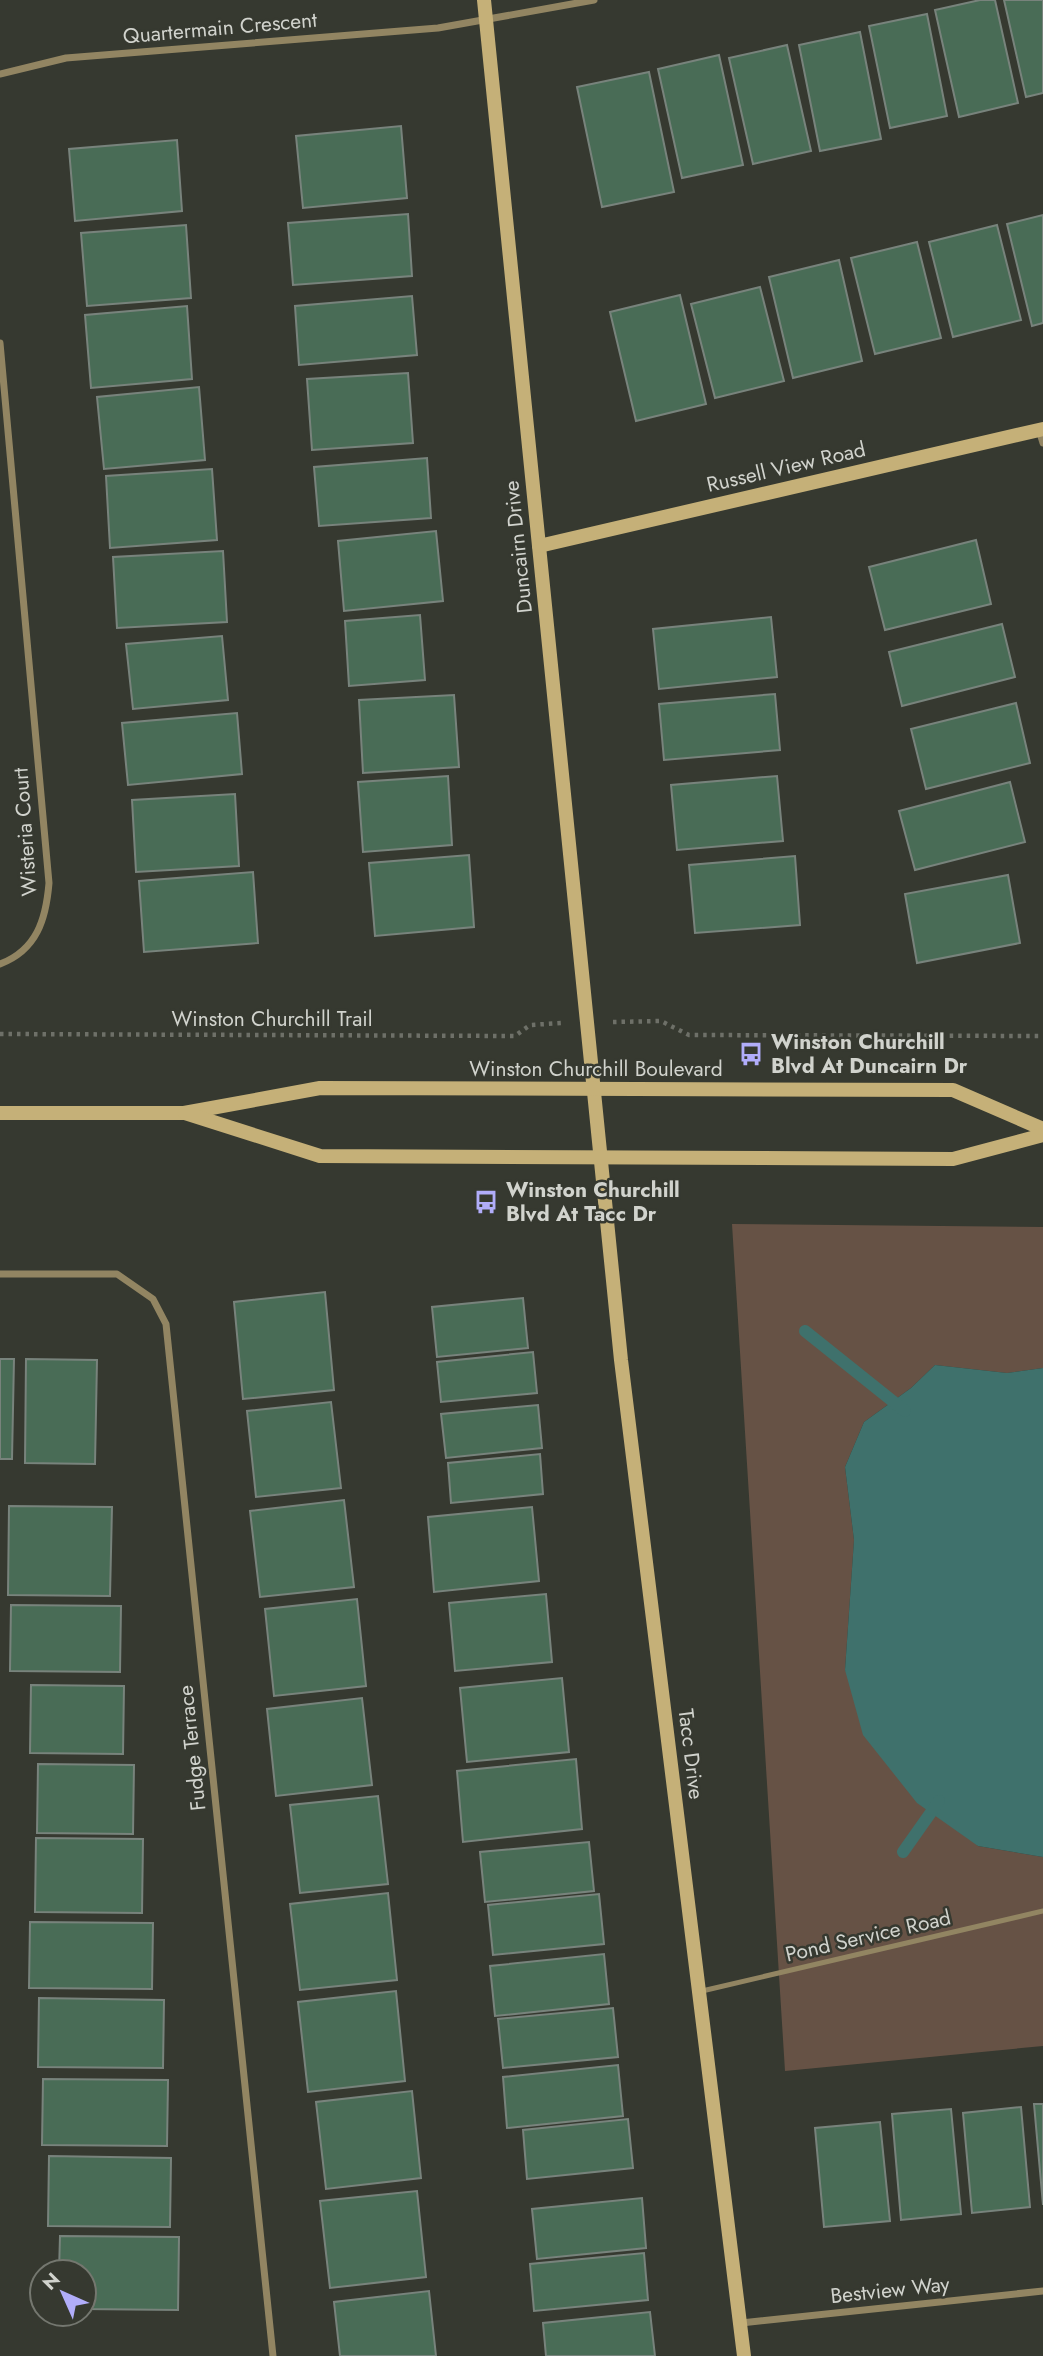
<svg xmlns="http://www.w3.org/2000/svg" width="1043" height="2356" viewBox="0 0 1043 2356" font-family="Jost,sans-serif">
	<rect width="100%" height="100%" fill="#363930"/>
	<!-- green -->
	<path fill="#665245" d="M 732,1224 L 1043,1227 L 1043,1368 L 1007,1373 L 935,1365 L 911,1388 L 864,1422 L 845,1467 L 854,1540 L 845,1670 L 978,1846 L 1043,1857 L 1043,2046 L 785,2071 Z"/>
	<!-- water -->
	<path fill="#3f716c" d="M 935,1365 L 1007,1373 L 1043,1368 L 1043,1857 L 978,1846 L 917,1803 L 863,1735 L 845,1670 L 854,1540 L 845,1467 L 864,1422 L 911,1388 Z"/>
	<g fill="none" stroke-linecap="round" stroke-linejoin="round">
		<!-- stream -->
		<g stroke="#3f716c" stroke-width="12">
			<path d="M 805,1331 L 905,1411"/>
			<path d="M 903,1852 L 939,1801"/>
		</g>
	</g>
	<!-- building -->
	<g fill="#496c56" stroke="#78837c" stroke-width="2">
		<path d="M 980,0 L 995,0 L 1018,103 L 959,117 L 935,10 Z"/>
		<path d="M 1004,0 L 1043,0 L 1043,93 L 1026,97 Z"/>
		<path d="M 927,14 L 947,116 L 890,128 L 869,26 Z"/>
		<path d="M 860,32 L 881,139 L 820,151 L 799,45 Z"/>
		<path d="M 787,45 L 811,151 L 753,164 L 729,58 Z"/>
		<path d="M 719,55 L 743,165 L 682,178 L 658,69 Z"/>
		<path d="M 649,72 L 674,192 L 602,207 L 577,87 Z"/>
		<path d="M 401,126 L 407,198 L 303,208 L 296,136 Z"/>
		<path d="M 177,140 L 182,211 L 75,221 L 69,149 Z"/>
		<path d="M 408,214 L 412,276 L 293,285 L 288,223 Z"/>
		<path d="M 1043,215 L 1043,323 L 1032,326 L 1007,224 Z"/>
		<path d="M 186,225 L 191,298 L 87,306 L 81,233 Z"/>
		<path d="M 997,225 L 1021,320 L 953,337 L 929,242 Z"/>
		<path d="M 917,242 L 941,338 L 875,354 L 851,258 Z"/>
		<path d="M 839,260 L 862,361 L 793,378 L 769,277 Z"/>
		<path d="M 760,287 L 784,381 L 715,398 L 691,304 Z"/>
		<path d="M 680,295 L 706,404 L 636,421 L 610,312 Z"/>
		<path d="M 412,296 L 417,355 L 299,365 L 295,306 Z"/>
		<path d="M 187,306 L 192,379 L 91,388 L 85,315 Z"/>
		<path d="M 408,373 L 413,443 L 312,450 L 307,379 Z"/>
		<path d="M 199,387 L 205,460 L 104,469 L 97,397 Z"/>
		<path d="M 427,458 L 431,518 L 319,526 L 314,467 Z"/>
		<path d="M 212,469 L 217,540 L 110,548 L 106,476 Z"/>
		<path d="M 436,531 L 443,601 L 344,611 L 338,541 Z"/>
		<path d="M 976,540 L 991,604 L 885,630 L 869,567 Z"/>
		<path d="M 223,551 L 227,622 L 117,628 L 113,557 Z"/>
		<path d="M 420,615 L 425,680 L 349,686 L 345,621 Z"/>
		<path d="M 771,617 L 777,677 L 659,689 L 653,629 Z"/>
		<path d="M 1002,624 L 1015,677 L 902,706 L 889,652 Z"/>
		<path d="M 222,636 L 228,700 L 133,709 L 126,644 Z"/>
		<path d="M 775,694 L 780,750 L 664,760 L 659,704 Z"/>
		<path d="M 454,695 L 459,767 L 363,773 L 359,700 Z"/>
		<path d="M 1016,703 L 1030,763 L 926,789 L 911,729 Z"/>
		<path d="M 237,713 L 242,774 L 128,785 L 122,723 Z"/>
		<path d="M 448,776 L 452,845 L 363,852 L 358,782 Z"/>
		<path d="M 777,776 L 783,841 L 677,850 L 671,785 Z"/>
		<path d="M 1010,782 L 1025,842 L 915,870 L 899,811 Z"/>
		<path d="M 235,794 L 239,866 L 136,872 L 132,800 Z"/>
		<path d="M 469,855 L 474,927 L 375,936 L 369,863 Z"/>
		<path d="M 795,856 L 800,925 L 695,933 L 689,865 Z"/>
		<path d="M 253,872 L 258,943 L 144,952 L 139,881 Z"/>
		<path d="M 1008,875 L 1020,943 L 917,963 L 905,894 Z"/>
		<path d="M 325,1292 L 334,1390 L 243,1399 L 234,1302 Z"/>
		<path d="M 523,1298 L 528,1348 L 437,1357 L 432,1307 Z"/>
		<path d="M 533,1352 L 537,1393 L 441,1402 L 437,1362 Z"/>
		<path d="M 0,1359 L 14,1359 L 12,1459 L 0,1459 Z"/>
		<path d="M 26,1359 L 97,1360 L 95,1464 L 25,1463 Z"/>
		<path d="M 331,1402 L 341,1488 L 256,1497 L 247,1411 Z"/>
		<path d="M 538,1405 L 542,1448 L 446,1458 L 441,1414 Z"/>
		<path d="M 540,1454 L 543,1494 L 451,1503 L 448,1463 Z"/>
		<path d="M 344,1500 L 354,1587 L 260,1597 L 250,1511 Z"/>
		<path d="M 9,1506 L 112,1507 L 110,1596 L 8,1595 Z"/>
		<path d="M 532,1507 L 539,1581 L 434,1592 L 428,1517 Z"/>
		<path d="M 546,1594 L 552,1662 L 455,1671 L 449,1603 Z"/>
		<path d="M 357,1599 L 366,1686 L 274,1696 L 265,1609 Z"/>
		<path d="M 11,1605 L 121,1606 L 120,1672 L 10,1671 Z"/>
		<path d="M 562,1678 L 569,1752 L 467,1762 L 460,1688 Z"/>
		<path d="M 31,1685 L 124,1686 L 123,1754 L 30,1753 Z"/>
		<path d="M 362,1698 L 372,1785 L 276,1796 L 267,1709 Z"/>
		<path d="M 576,1759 L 582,1829 L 463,1842 L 457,1771 Z"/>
		<path d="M 38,1764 L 134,1765 L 133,1834 L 37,1833 Z"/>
		<path d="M 378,1796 L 388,1884 L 300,1893 L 290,1805 Z"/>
		<path d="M 36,1838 L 143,1839 L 142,1913 L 35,1912 Z"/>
		<path d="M 589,1842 L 594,1891 L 485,1902 L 480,1852 Z"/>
		<path d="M 388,1893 L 397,1980 L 300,1990 L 290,1904 Z"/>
		<path d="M 599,1894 L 604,1944 L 493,1955 L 488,1905 Z"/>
		<path d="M 30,1922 L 153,1923 L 152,1989 L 29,1988 Z"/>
		<path d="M 604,1954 L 609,2004 L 495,2016 L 490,1966 Z"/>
		<path d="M 396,1991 L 405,2081 L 308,2092 L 298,2002 Z"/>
		<path d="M 39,1998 L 164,2000 L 163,2068 L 38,2067 Z"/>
		<path d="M 613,2008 L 618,2057 L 503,2068 L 498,2019 Z"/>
		<path d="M 618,2065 L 623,2116 L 507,2128 L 503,2077 Z"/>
		<path d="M 43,2079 L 168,2080 L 167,2146 L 42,2145 Z"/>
		<path d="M 412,2091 L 421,2178 L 326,2189 L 316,2102 Z"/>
		<path d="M 1034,2104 L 1043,2104 L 1043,2205 Z"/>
		<path d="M 1021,2107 L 1030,2207 L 972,2213 L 963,2113 Z"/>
		<path d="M 951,2109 L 961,2214 L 901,2220 L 892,2114 Z"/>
		<path d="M 628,2119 L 633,2168 L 527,2179 L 523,2130 Z"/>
		<path d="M 880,2122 L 890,2221 L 824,2227 L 815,2128 Z"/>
		<path d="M 49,2156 L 171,2158 L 170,2227 L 48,2226 Z"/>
		<path d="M 417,2191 L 426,2277 L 330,2288 L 320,2201 Z"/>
		<path d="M 642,2198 L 646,2248 L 537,2259 L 532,2209 Z"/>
		<path d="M 60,2236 L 179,2237 L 178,2310 L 84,2309 L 84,2272 L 59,2272 Z"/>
		<path d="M 644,2253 L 648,2300 L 534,2311 L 530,2264 Z"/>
		<path d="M 429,2291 L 436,2356 L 340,2356 L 334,2302 Z"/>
		<path d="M 650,2312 L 655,2356 L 546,2356 L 543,2323 Z"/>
	</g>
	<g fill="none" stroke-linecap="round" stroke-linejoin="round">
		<!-- path -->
		<g stroke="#6e7068" stroke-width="4.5" stroke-dasharray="3.5 5" stroke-linecap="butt">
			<path d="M 613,1022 L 661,1021 L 689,1035 L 1043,1036"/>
			<path d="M 0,1034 L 515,1036 L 530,1025 L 562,1023"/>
		</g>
		<!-- lane -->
		<path stroke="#928562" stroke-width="5" d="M 702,1991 L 1043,1911"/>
		<!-- street -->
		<g stroke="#928562" stroke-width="7">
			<path d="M 0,74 L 66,58 L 438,28 L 594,0"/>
			<path d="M 0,343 L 49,883 C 46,919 37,950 0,964"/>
			<path d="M 1039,430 L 1043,443"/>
			<path d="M 0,1274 L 117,1274 L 153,1299 L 166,1324 L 273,2356"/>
			<path d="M 741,2323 L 1043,2291"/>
		</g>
		<!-- secondary -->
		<g stroke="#c5b078" stroke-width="14">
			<path d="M 484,0 L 621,1360 L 744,2356"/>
			<path d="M 539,546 L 1043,429"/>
			<path d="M 0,1113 L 184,1113 L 320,1088 L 953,1090 L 1043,1129"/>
			<path d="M 185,1113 L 320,1156 L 953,1159 L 1043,1135"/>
		</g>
	</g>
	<!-- icons -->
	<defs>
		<g id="bus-bare" transform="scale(1.89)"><path d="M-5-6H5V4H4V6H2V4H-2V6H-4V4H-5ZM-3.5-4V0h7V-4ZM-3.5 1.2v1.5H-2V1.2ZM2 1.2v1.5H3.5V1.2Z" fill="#b1adfa" stroke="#363930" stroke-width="2.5" paint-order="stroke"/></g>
	</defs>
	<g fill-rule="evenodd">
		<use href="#bus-bare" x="751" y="1054"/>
		<use href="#bus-bare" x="486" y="1202"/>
	</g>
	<g text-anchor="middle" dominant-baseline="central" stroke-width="5" stroke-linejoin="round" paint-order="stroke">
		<!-- street labels -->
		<g font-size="21" fill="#d1d3cd" stroke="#363930">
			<text transform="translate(220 28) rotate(-5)">Quartermain Crescent</text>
			<text transform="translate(786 467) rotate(-13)">Russell View Road</text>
			<text transform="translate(518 547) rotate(-96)">Duncairn Drive</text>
			<text transform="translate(25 832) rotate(-94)">Wisteria Court</text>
			<text x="272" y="1019">Winston Churchill Trail</text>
			<text x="596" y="1069">Winston Churchill Boulevard</text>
			<text transform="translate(192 1748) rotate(-96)">Fudge Terrace</text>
			<text transform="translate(691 1754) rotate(83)">Tacc Drive</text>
			<text transform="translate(868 1936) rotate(-13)">Pond Service Road</text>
			<text transform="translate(890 2290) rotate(-6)">Bestview Way</text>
		</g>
		<!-- poi labels -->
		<g font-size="21" font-weight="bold" fill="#d1d3cd" stroke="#363930" text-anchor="start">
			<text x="771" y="1042">Winston Churchill<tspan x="771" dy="24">Blvd At Duncairn Dr</tspan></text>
			<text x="506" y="1190">Winston Churchill<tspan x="506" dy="24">Blvd At Tacc Dr</tspan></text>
		</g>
	</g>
	<!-- north arrow -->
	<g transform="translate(63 2293) rotate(315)"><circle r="33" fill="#363930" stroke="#74776f" stroke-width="2"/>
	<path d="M0-5L12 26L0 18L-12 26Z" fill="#b1adfa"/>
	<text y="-10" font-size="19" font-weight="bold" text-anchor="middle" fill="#d1d3cd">N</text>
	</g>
</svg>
